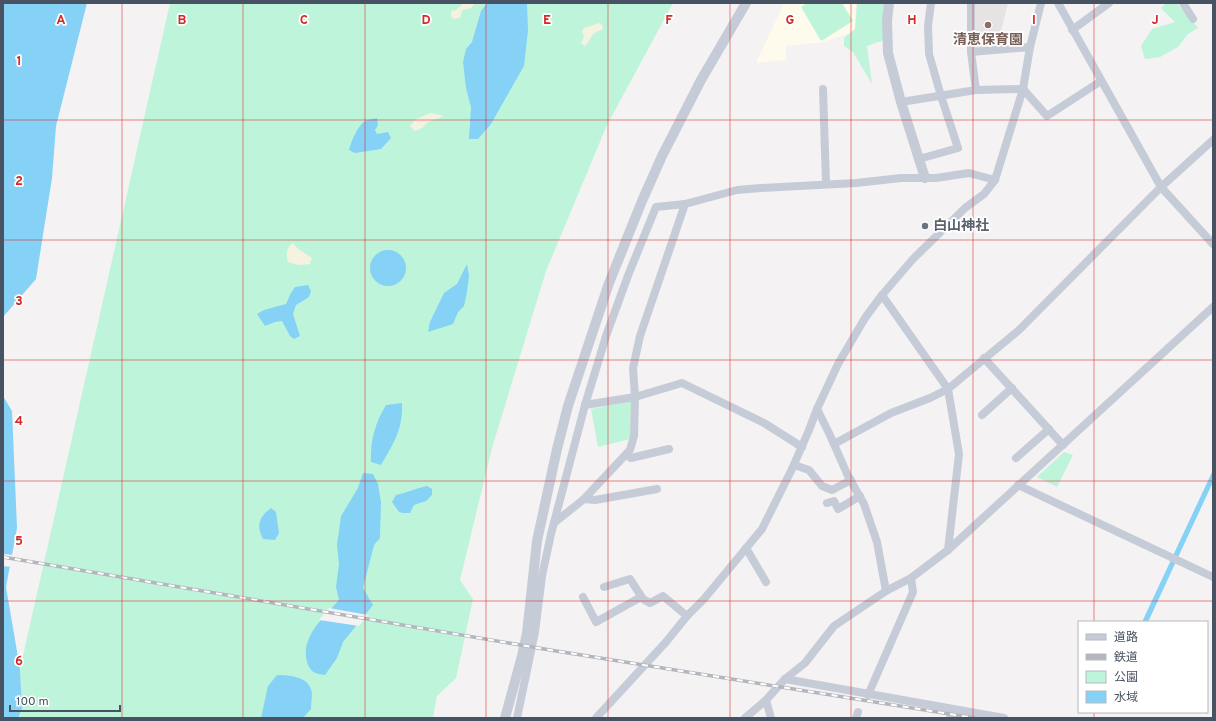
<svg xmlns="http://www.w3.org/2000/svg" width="1216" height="721" viewBox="0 0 1216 721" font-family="Overpass,'Noto Sans JP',sans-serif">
	<rect width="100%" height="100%" fill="#f4f2f2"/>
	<!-- commercial -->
	<path fill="#fefbec" d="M 784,3 L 856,3 L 855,31 L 824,42 L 786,46 L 786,60 L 756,63 Z"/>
	<!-- education -->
	<path fill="#e5e3e4" d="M 973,3 L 1008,3 L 997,47 L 973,49 Z"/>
	<!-- green -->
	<g fill="#bef5da">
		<path d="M 170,3 L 673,3 L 607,125 L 546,271 L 492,448 L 460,580 L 473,599 L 456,678 L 437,696 L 433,718 L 18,718 L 22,709 L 20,669 Z"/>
		<path d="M 807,3 L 842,3 L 853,21 L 821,41 L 801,7 Z"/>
		<path d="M 857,3 L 886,3 L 884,40 L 867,46 L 872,84 L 853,52 L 844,46 L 844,38 L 855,29 Z"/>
		<path d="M 1166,3 L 1177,3 L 1198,28 L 1188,34 L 1178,47 L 1160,57 L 1145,59 L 1141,46 L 1152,29 L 1175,22 L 1161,8 Z"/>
		<path d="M 631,401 L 630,439 L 598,447 L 591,409 Z"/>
		<path d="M 1064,452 L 1073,455 L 1057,487 L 1037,477 Z"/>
	</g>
	<!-- sand -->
	<g fill="#f6f2e2">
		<path d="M 462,3 L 475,3 L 471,8 L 462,10 L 460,18 L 454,19 L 451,16 L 451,11 L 456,10 L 462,5 Z"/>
		<path d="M 600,23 L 603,27 L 602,30 C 589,33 593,38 585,46 L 581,43 L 584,37 L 582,31 L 584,28 Z"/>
		<path d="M 431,113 L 444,116 L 428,122 L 422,128 L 415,131 L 410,126 L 416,119 Z"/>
		<path d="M 293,243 L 298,249 L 312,258 L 310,264 L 299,265 L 288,262 C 286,254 286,248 293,243 Z"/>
	</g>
	<!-- water -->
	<g fill="#86d1f6">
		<path d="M 3,3 L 87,3 L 56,126 L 52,178 L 36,279 L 3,317 Z"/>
		<path d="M 487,3 L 527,3 L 528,31 L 524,66 L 491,124 L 478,139 L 469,139 L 471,107 L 466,88 L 463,62 L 466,49 L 472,42 L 481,11 Z"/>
		<path d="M 377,118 L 378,125 L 375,130 L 377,134 L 388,132 L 391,138 L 381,149 L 355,153 L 349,150 C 351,142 358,124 367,120 C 370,119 374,119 377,118 Z"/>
		<circle cx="388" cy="268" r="18"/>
		<path d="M 467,264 L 469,276 L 467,292 L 464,306 L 458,312 L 453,324 L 428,332 L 430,322 L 444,293 L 457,284 Z"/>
		<path d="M 308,285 L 311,291 L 309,297 L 296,305 L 293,314 L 300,336 L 294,339 L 290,336 L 282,321 L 275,322 L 265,326 L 257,314 L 264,310 L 286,304 L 291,293 L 295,287 Z"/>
		<path d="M 3,396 L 12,411 L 17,528 L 6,587 L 20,669 L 22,709 L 18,718 L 3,718 Z"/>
		<path d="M 402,403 C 403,429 394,443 381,465 L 371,462 C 370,441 375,423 386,405 Z"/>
		<path d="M 1213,470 L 1213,482 L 1148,622 L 1142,622 Z"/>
		<path d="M 363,473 L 373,474 L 378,484 L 381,502 L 380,538 L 374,545 L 363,588 L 373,605 L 343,642 L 337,658 L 325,675 C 315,674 310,672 307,662 C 300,637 324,617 339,600 L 336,587 L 339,564 L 337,545 L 341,516 L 358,488 Z"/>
		<path d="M 427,486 L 432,489 L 432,495 L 426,501 L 414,505 L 410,513 L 403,513 L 399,512 L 392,502 L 396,495 C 407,493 416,488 427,486 Z"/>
		<path d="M 271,508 L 276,512 L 279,533 L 275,540 L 263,539 C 256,525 259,517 271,508 Z"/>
		<path d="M 277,675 C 287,675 307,676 311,689 C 313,694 311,703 311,709 L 303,718 L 261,718 L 268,686 Z"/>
	</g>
	<!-- pier -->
	<g fill="#f4f2f2">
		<path d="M 3,554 L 14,555 L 12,567 L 3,566 Z"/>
		<path d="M 329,608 L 368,615 L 359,626 L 319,620 Z"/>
	</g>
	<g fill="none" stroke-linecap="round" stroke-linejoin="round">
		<!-- minor -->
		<g stroke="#c5ccd8" stroke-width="8">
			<path d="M 971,3 L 971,52 L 976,90"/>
			<path d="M 1058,3 L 1161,187 L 1213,244"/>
			<path d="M 1183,3 L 1193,19"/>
			<path d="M 1072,30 L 1109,3"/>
			<path d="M 971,52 L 1030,47"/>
			<path d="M 823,89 L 826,183"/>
			<path d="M 901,102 L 976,90 L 1023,89 L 1047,116 L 1101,81"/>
			<path d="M 919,159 L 958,148 L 941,96 L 929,54 L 928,26 L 931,3"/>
			<path d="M 685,204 L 640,336 L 633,368 L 635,397 L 682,383 L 764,423 L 802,447"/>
			<path d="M 882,295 L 948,389 L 959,454 L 948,550"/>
			<path d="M 984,358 L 1063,445"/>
			<path d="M 817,409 L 829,433 L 848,476 L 864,504 L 877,542 L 886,591"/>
			<path d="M 982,415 L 1012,388"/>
			<path d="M 834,444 L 891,413 L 930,398 L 948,389 L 1019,330 L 1161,187 L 1213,140"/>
			<path d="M 626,455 L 631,458 L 669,449"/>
			<path d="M 1016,458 L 1049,429"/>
			<path d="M 794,465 L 809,470 L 822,486 L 832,490 L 851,480"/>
			<path d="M 1018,485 L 1213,577"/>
			<path d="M 584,499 L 595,500 L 657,489"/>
			<path d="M 827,503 L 834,501 L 838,509 L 860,496"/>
			<path d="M 554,523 L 584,499 L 630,450 L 634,436 L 635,397 L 585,405"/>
			<path d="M 746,548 L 766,582"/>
			<path d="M 604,587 L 630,579 L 643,599 L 650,603 L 663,596 L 687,616"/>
			<path d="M 583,597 L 596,622 L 641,597"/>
			<path d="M 785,679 L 1004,718"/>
			<path d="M 868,695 L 913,592 L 911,578"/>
			<path d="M 766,700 L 771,718"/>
			<path d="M 517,718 L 535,632 L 542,576 L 551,534 L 585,405 L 607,333 L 629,273 L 656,207 L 685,204 L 737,190 L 761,188 L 856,183 L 901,178 L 936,178 L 969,173 L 995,180"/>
			<path d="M 596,718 L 666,642 L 687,616 L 704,599 L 762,529 L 792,469 L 809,430 L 817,409 L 838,364 L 865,318 L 882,295 L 913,259 L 965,208 L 984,194 L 995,180 L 1023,89 L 1030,47 L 1041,3"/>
			<path d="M 745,718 L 766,700 L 785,679 L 805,663 L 834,626 L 886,591 L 911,578 L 948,550 L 1213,307"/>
			<path d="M 856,718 L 858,712"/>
			<path d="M 950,718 L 951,710"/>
		</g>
		<!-- tertiary -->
		<g stroke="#c5ccd8" stroke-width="10">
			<path d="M 889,3 L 887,21 L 888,53 L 901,102 L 925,178"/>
			<path d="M 505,718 L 522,656 L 527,633 L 537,541 L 557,449 L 568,406 L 609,283 L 642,201 L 662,156 L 701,80 L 746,3"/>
		</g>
		<!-- rail casing -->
		<g stroke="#b3b6bd" stroke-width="3.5">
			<path id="rail" d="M 3,557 L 550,650 L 975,718"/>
		</g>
		<!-- rail -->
		<use href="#rail" stroke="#fff" stroke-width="2" stroke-dasharray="6" stroke-linecap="butt"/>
	</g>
	<!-- grid -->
	<path fill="none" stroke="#d62828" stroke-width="1" stroke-opacity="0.55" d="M 122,3 L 122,718M 243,3 L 243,718M 365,3 L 365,718M 486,3 L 486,718M 608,3 L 608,718M 730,3 L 730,718M 851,3 L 851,718M 973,3 L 973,718M 1094,3 L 1094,622M 3,120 L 1213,120M 3,240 L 1213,240M 3,360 L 1213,360M 3,481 L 1213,481M 3,601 L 1213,601M 1094,712 L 1094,718"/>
	<!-- markers -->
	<circle fill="#8d6e63" stroke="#fff" stroke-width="1.5" cx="988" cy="25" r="4"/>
	<circle fill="#6b7280" stroke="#fff" stroke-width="1.5" cx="925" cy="226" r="4"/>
	<g text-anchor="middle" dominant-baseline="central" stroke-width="3.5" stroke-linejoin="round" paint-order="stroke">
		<!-- education labels -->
		<g font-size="14" font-weight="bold" fill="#785e54" stroke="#fff">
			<text x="988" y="40">清恵保育園</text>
		</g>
		<!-- worship labels -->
		<g font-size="14" font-weight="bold" fill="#5b616d" stroke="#fff" text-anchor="start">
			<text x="933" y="226">白山神社</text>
		</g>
	</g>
	<g font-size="13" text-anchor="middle" font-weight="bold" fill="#d62828" stroke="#fff" stroke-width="3.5" stroke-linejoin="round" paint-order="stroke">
		<text x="61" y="24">A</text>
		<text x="182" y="24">B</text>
		<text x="304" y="24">C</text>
		<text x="426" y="24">D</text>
		<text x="547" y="24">E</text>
		<text x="669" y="24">F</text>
		<text x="790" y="24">G</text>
		<text x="912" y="24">H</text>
		<text x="1034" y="24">I</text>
		<text x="1155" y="24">J</text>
		<text x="19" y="65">1</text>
		<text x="19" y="185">2</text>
		<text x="19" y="305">3</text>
		<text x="19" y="425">4</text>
		<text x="19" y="545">5</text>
		<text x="19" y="665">6</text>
	</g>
	<!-- border -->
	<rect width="1216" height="721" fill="none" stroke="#475262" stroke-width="8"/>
	<!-- legend -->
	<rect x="1078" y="621" width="130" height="92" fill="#ffffff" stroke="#b5bac0"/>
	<rect x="1086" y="634" width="20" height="6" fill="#c5ccd8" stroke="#b5bac0"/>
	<text x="1114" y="641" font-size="12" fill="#475262">道路</text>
	<rect x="1086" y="654" width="20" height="6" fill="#b3b6bd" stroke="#b5bac0"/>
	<text x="1114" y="661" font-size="12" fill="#475262">鉄道</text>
	<rect x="1086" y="671" width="20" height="12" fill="#bef5da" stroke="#b5bac0"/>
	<text x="1114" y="681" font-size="12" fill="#475262">公園</text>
	<rect x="1086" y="691" width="20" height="12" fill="#86d1f6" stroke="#b5bac0"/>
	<text x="1114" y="701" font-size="12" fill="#475262">水域</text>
	<!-- scale -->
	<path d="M10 705v6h110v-6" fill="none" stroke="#475262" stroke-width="2"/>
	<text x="16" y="705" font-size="12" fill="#475262" stroke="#ffffff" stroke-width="3" paint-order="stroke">100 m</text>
</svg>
